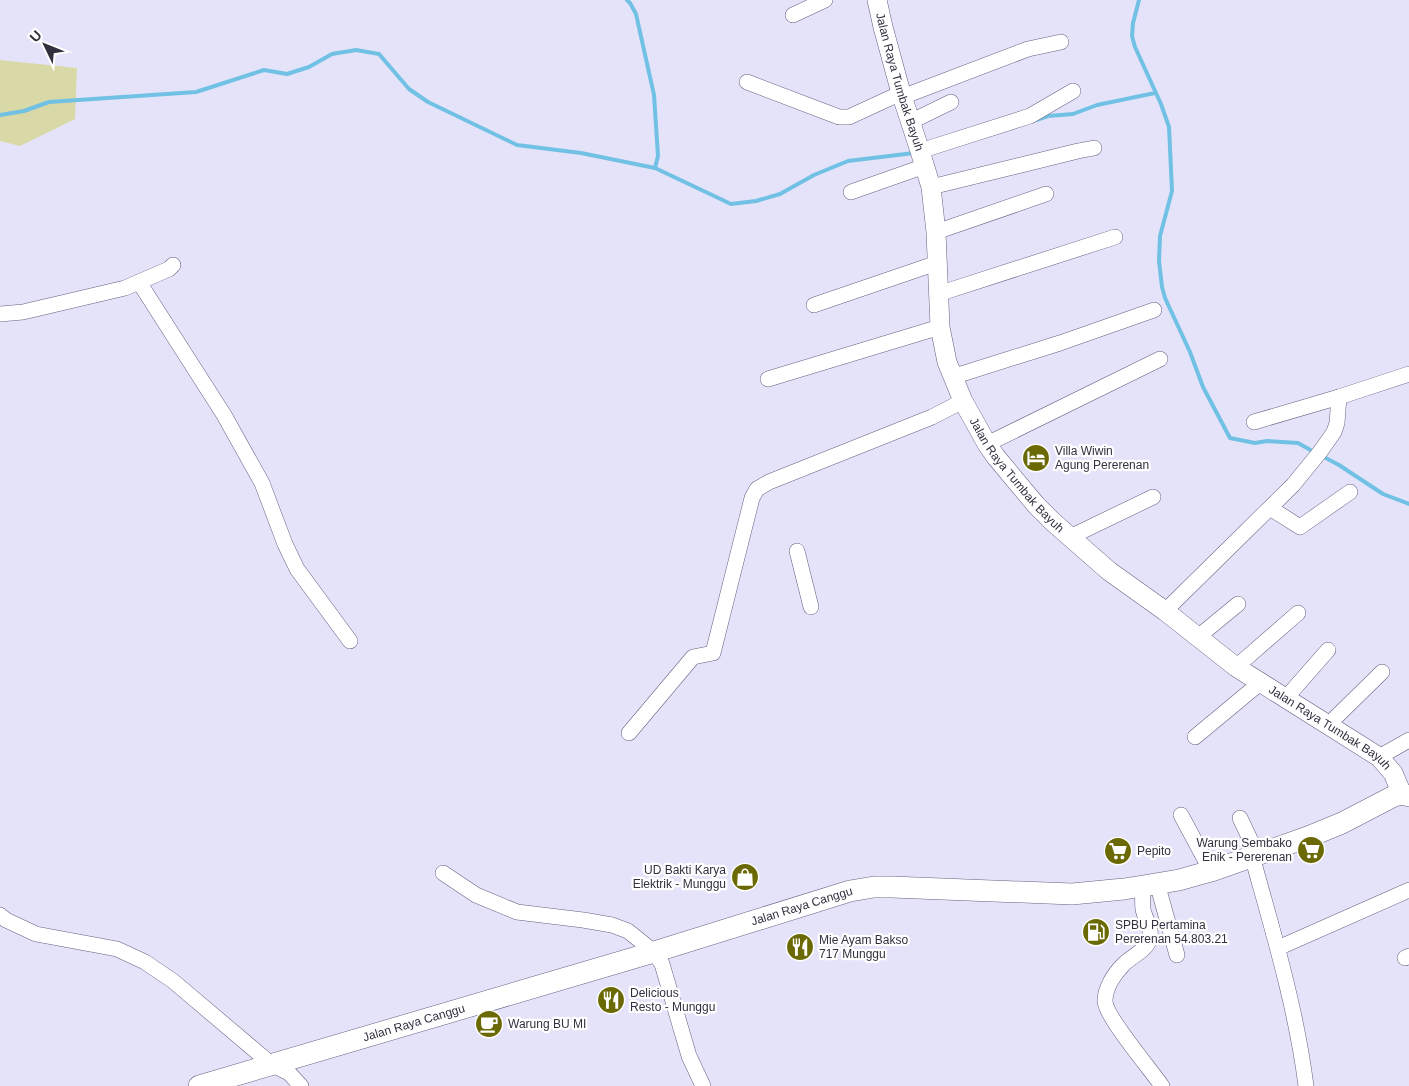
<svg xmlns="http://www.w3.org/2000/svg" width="1409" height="1086" viewBox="0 0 1409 1086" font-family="Arial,sans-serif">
	<rect width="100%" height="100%" fill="#e5e3fa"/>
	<!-- green -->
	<path fill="#d8d9a7" d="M 0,60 L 77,68 L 75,119 L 20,146 L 0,141 Z"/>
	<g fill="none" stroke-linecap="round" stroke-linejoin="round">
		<!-- stream -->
		<g stroke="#71c1e5" stroke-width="4">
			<path d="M 627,0 L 630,3 L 636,14 L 654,95 L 658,156 L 655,168"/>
			<path d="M 1139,0 L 1133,23 L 1132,36 L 1135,47 L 1161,104 L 1169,127 L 1172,191 L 1160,236 L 1159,261 L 1162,287 L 1165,298 L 1190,352 L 1203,387 L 1230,438 L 1255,443 L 1267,441 L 1298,443 L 1314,452"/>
			<path d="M 0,115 L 24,111 L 49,102 L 196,92 L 264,70 L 287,74 L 309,67 L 332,54 L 356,50 L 379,54 L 409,89 L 428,102 L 517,145 L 581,153 L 655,168 L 731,204 L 756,201 L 780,194 L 814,175 L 848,161 L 914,153"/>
			<path d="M 1036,120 L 1048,116 L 1073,114 L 1097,105 L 1155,93"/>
			<path d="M 1320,455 L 1339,465 L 1383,494 L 1409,504"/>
		</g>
		<!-- minor casing -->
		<g stroke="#646182" stroke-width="16">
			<g id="minor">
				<path d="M 793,15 L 825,0"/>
				<path d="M 747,82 L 839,117 L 849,117 L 901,93"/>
				<path d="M 902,97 L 1028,49 L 1061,42"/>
				<path d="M 910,122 L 951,102"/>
				<path d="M 920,151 L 1030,116 L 1073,91"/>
				<path d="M 931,187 L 1078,151 L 1094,148"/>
				<path d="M 851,192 L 925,166"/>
				<path d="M 936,232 L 1046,194"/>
				<path d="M 139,282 L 224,415 L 262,483 L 285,544 L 297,569 L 350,641"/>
				<path d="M 938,294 L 1115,237"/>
				<path d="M 814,305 L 937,263"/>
				<path d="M 0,314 L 23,312 L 125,288 L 169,269 L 173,265"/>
				<path d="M 952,377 L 1060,343 L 1154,310"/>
				<path d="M 768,379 L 940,327"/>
				<path d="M 1254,422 L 1339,397 L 1409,374"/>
				<path d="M 987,444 L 1160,359"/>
				<path d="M 1270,508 L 1300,527 L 1350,492"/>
				<path d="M 1070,537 L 1153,497"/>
				<path d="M 797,551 L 811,607"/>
				<path d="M 1165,611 L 1293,485 L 1320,452 L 1334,432 L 1337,423 L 1339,397"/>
				<path d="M 1198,637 L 1238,604"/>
				<path d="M 1236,667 L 1298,613"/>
				<path d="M 1285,699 L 1328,650"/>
				<path d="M 1328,725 L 1382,672"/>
				<path d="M 629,733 L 693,657 L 713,653 L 752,498 L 757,489 L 769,482 L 932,417 L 963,401"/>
				<path d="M 1195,737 L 1260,683"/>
				<path d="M 1379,757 L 1409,740"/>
				<path d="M 1181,815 L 1211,871"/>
				<path d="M 1240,818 L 1257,854"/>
				<path d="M 1252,856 C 1273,932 1296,1007 1306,1086"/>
				<path d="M 443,873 L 476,895 L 517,912 L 583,920 L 612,925 L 628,931 L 654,952 L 662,964 L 689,1056 L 703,1086"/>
				<path d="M 1157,883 L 1177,955"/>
				<path d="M 1143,886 C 1143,894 1142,902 1143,909 C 1145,920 1152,927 1150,938 C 1147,951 1131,956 1123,965 C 1114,974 1105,988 1105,1001 C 1105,1016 1151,1070 1162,1086"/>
				<path d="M 0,915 L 6,920 L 36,934 L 117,949 L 145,962 L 173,981 L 271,1064 L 289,1073 L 301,1086"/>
				<path d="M 1278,948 L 1409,890"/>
				<path d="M 1405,958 L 1409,956"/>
			</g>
		</g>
		<!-- tertiary casing -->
		<g stroke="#646182" stroke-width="20">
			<g id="tertiary">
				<path id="s1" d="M 877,0 L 883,27 L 901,93 L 920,151 L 931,187 L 936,232 L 940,327 L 947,362 L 963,401 L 987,444 L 996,457 L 1036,505 L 1053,522 L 1109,571 L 1165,611 L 1236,667 L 1379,757 L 1393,773 L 1402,794"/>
			</g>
		</g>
		<!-- secondary casing -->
		<g stroke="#646182" stroke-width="22">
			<g id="secondary">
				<path id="s2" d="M 199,1086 L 654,952 L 850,891 L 874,887 L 892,887 L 1072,894 L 1124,889 L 1143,886 L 1179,880 L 1211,871 L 1308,837 L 1342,823 L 1394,796 L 1402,794 L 1409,796"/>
			</g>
		</g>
		<!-- minor -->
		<use href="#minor" stroke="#fff" stroke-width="15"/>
		<!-- tertiary -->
		<use href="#tertiary" stroke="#fff" stroke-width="19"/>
		<!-- secondary -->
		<use href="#secondary" stroke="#fff" stroke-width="21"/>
	</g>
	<!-- icons -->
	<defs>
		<g id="hotel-disc" transform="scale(1.4375)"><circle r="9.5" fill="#6a6904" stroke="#fff"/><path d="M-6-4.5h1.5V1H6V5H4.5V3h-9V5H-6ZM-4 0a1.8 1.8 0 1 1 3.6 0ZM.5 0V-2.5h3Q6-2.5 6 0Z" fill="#fff"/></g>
		<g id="supermarket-disc" transform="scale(1.4375)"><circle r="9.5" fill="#6a6904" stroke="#fff"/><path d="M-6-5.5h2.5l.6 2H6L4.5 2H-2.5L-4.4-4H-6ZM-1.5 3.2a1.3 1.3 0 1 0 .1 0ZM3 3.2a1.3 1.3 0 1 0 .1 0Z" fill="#fff"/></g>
		<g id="shop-disc" transform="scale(1.4375)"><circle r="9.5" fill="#6a6904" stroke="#fff"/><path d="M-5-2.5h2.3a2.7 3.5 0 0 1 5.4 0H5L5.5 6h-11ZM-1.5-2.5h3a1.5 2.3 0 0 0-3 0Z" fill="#fff"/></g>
		<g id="fuel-disc" transform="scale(1.4375)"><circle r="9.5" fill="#6a6904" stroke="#fff"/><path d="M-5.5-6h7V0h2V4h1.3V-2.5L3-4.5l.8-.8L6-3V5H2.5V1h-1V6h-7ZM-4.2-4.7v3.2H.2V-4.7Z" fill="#fff"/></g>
		<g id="restaurant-disc" transform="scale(1.4375)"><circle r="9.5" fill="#6a6904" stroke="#fff"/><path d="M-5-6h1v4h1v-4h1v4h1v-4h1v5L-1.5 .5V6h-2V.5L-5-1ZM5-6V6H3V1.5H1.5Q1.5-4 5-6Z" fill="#fff"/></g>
		<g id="cafe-disc" transform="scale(1.4375)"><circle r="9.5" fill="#6a6904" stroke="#fff"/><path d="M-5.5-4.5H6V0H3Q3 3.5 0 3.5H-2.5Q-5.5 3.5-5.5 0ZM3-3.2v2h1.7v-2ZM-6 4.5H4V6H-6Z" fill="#fff"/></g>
	</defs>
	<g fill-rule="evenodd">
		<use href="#hotel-disc" x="1036" y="458"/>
		<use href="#supermarket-disc" x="1311" y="850"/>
		<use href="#supermarket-disc" x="1118" y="851"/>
		<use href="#shop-disc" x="745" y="877"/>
		<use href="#fuel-disc" x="1096" y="932"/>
		<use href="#restaurant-disc" x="800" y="947"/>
		<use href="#restaurant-disc" x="611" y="1000"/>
		<use href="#cafe-disc" x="489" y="1024"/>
	</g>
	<g text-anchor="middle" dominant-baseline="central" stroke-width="4.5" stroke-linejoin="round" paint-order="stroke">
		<!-- street labels -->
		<g font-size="12" fill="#32303f" stroke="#fff">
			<text stroke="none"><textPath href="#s1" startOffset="85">Jalan Raya Tumbak Bayuh</textPath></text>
			<text stroke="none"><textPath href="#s1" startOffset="505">Jalan Raya Tumbak Bayuh</textPath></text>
			<text stroke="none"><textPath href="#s1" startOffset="910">Jalan Raya Tumbak Bayuh</textPath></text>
			<text stroke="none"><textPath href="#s2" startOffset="629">Jalan Raya Canggu</textPath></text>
			<text stroke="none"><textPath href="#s2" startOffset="224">Jalan Raya Canggu</textPath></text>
		</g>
		<!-- poi labels -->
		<g font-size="12" fill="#32303f" stroke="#fff" text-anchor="start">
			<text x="1055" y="451">Villa Wiwin<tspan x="1055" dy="14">Agung Pererenan</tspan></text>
			<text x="1292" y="843" text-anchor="end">Warung Sembako<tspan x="1292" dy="14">Enik - Pererenan</tspan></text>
			<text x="1137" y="851">Pepito</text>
			<text x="726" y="870" text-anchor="end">UD Bakti Karya<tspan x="726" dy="14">Elektrik - Munggu</tspan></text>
			<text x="1115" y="925">SPBU Pertamina<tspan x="1115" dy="14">Pererenan 54.803.21</tspan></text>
			<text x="819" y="940">Mie Ayam Bakso<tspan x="819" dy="14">717 Munggu</tspan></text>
			<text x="630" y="993">Delicious<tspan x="630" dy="14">Resto - Munggu</tspan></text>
			<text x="508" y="1024">Warung BU MI</text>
		</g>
	</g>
	<!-- north arrow -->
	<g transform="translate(45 45) rotate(313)" stroke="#ffffff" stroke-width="4" paint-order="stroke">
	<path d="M0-4L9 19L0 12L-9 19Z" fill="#32303f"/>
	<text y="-8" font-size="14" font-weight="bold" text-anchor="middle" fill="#32303f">U</text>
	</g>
</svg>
